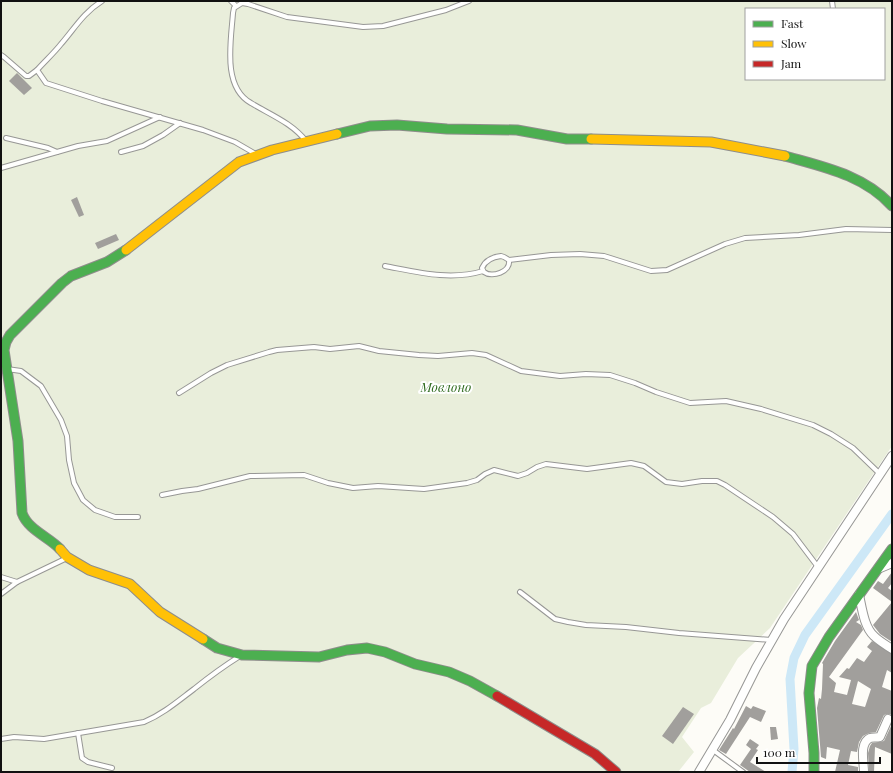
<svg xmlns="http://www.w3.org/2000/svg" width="893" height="773" viewBox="0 0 893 773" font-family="'Playfair Display',serif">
	<rect width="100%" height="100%" fill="#fdfcf7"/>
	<!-- cemetery -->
	<path fill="#e9eedb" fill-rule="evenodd" d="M 1,1 L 892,1 L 892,446 L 770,628 L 738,658 L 711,703 L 701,708 L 682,737 L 694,752 L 678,772 L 1,772 ZM 746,9 L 884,9 L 884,79 L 746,79 Z"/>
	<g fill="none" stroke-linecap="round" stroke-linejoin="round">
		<!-- canal -->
		<path stroke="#cde8f7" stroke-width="9" d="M 792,772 L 794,749 L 790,679 L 794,658 L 805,635 L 892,514"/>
	</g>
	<!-- building -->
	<g fill="#a19f9c" fill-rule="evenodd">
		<path d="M 17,73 L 32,88 L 24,95 L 9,81 Z"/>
		<path d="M 77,197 L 84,215 L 79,217 L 71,200 Z"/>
		<path d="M 116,234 L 119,240 L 98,249 L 95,243 Z"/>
		<path d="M 892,572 L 892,583 L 888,588 L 892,591 L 892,642 L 880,634 L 873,625 L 892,602 L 873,588 L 878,581 L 883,584 Z"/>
		<path d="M 856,612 L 859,620 L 856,622 L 861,625 L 863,630 L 829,677 L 836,683 L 834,692 L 847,695 L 851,680 L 839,677 L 847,668 L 849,669 L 857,658 L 864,662 L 872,651 L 867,647 L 872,641 L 892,654 L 892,673 L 887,670 L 882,687 L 892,691 L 892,715 L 888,714 L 884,715 L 876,732 L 869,733 L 863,736 L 859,742 L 857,752 L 851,751 L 848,765 L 858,767 L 858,772 L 835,772 L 840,750 L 827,747 L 826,759 L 821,757 L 817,708 L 819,698 L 821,699 L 822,689 L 823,664 L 822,663 L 835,641 ZM 858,681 L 871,689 L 865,707 L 852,704 Z"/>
		<path d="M 746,706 L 751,709 L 753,706 L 766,711 L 761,722 L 750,717 L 726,754 L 719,750 L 733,728 L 734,729 Z"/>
		<path d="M 683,707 L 694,714 L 673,744 L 662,736 Z"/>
		<path d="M 892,724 L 892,754 L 875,747 L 874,772 L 869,772 L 868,753 L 870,746 L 872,743 L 884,741 Z"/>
		<path d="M 770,727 L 776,727 L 778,739 L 771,740 Z"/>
		<path d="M 750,739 L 759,745 L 756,749 L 758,750 L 750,762 L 766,772 L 750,772 L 740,765 L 751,749 L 746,745 Z"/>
	</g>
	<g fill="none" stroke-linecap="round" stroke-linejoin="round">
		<!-- lane casing -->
		<g stroke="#979795" stroke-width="6">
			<g id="lane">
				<path d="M 102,1 C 83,13 75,28 61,44 C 54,53 45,61 37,70 L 46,83 L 102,101 L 203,130 L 235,142 L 254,153"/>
				<path d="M 231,1 L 236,6"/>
				<path d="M 832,1 L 833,9"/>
				<path d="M 1,55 L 4,57 L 26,76 L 29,76 L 37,70"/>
				<path d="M 6,138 L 48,148 L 57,152"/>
				<path d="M 306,141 C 292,123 271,115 251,103 C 222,87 231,41 233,13 L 234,8 L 242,3 L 248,4 L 287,17 L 363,27 L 383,26 L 446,10 L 469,1"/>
				<path d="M 121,152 L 143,146 L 163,135 L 180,123"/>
				<path d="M 1,168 L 78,146 L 107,141 L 160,117"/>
				<path d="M 501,256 L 504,257 L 509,260 C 511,272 492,278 484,272 L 482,268 C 485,261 492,257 501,256 Z"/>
				<path d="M 509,260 L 551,255 L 580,254 L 604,256 L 651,271 L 667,270 L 725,244 L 745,238 L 799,235 L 846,229 L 892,230"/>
				<path d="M 385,266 C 417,272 450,281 483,271"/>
				<path d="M 7,369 L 21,371 L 41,386 L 61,420 L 67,436 L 69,460 L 74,483 L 83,500 L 95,510 L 115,517 L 138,517"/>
				<path d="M 179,393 L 211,373 L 227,365 L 269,352 L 277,350 L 314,347 L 330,349 L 359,346 L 379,351 L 419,355 L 438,356 L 472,353 L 486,355 L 521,371 L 560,376 L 586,374 L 610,375 L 635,383 L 656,392 L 690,403 L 726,401 L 761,409 L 813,425 L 831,434 L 853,448 L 880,474"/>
				<path d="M 162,495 L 182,491 L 198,489 L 250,476 L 304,475 L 328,483 L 353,488 L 378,486 L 424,489 L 467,483 L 477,480 L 485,474 L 494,470 L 518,476 L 527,473 L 537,467 L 546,464 L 587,469 L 631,463 L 644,466 L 666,482 L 682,484 L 702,481 L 717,481 L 725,485 L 773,517 L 793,534 L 818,567"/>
				<path d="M 1,577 L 17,582"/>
				<path d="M 520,592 L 555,619 L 568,622 L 586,625 L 626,627 L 679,633 L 771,640"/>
				<path d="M 1,594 L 17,582 L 67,558"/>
				<path d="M 78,733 L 82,758 L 88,762 L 112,768"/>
				<path d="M 1,739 L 14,737 L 44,739 L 144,722 C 163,714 178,701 194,689 C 209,677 224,666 240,656"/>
				<path d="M 713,750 L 743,772"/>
			</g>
		</g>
		<!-- street casing -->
		<g stroke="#979795" stroke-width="10">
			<g id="street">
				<path d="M 878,569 L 892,563"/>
				<path d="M 859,595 C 862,608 864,627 874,636 C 879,641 886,645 892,649"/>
				<path d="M 699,772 L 730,720 L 756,668 L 784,619 L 892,456"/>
				<path d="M 864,772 C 864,762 859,743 870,738 C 873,737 876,738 880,737 L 888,719"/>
			</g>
		</g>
		<!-- fast casing -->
		<g stroke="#8e8d8b" stroke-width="11">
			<g id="fast">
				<path d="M 337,134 L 370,126 L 397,125 L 447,129 L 517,130 L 567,139 L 591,139"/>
				<path d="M 785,156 C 824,167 864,175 892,206"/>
				<path d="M 60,549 C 49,537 28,530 22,513 L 18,441 L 4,350 L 6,342 L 10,335 L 62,283 L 71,276 L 107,262 L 126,250"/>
				<path d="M 203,639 L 217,648 L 242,655 L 319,657 L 347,650 L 367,648 L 385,652 L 415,664 L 449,672 L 470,681 L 497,696"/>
				<path d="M 814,772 L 814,753 L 809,693 L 812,666 L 829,637 L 892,549"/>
			</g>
		</g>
		<!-- slow casing -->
		<g stroke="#8e8d8b" stroke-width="11">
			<g id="slow">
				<path d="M 591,139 L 711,142 L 785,156"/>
				<path d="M 126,250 L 239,162 L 272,150 L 337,134"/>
				<path d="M 60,549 L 67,557 L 89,570 L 130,584 L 160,612 L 203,639"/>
			</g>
		</g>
		<!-- jam casing -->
		<g stroke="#8e8d8b" stroke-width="11">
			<path id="jam" d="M 497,696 L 595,754 L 616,772"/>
		</g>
		<!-- lane -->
		<use href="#lane" stroke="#fffffe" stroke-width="4"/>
		<!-- street -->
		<use href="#street" stroke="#fffffe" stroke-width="8"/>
		<!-- fast -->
		<use href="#fast" stroke="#4caf50" stroke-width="9"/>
		<!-- slow -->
		<use href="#slow" stroke="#ffc107" stroke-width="9"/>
		<!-- jam -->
		<use href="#jam" stroke="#c62828" stroke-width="9"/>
	</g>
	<g text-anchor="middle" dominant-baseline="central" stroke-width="4" stroke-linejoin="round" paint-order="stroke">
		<!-- park labels -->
		<g font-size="13" font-style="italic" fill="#2f6b1f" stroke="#fff">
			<text x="446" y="386">Мовлоно</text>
		</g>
	</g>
	<!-- border -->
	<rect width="893" height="773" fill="none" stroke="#111111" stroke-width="4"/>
	<!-- legend -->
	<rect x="745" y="8" width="140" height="72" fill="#ffffff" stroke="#a0a0a0"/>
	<rect x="753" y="21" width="20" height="6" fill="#4caf50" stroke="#a0a0a0"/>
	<text x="781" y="28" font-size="12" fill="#111111">Fast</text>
	<rect x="753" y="41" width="20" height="6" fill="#ffc107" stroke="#a0a0a0"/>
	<text x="781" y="48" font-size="12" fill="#111111">Slow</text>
	<rect x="753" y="61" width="20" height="6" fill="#c62828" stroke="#a0a0a0"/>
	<text x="781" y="68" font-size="12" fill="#111111">Jam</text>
	<!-- scale -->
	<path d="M757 757v6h123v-6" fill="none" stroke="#111111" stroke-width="2"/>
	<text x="763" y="757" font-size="12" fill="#111111" stroke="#ffffff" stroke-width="3" paint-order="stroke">100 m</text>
</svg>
